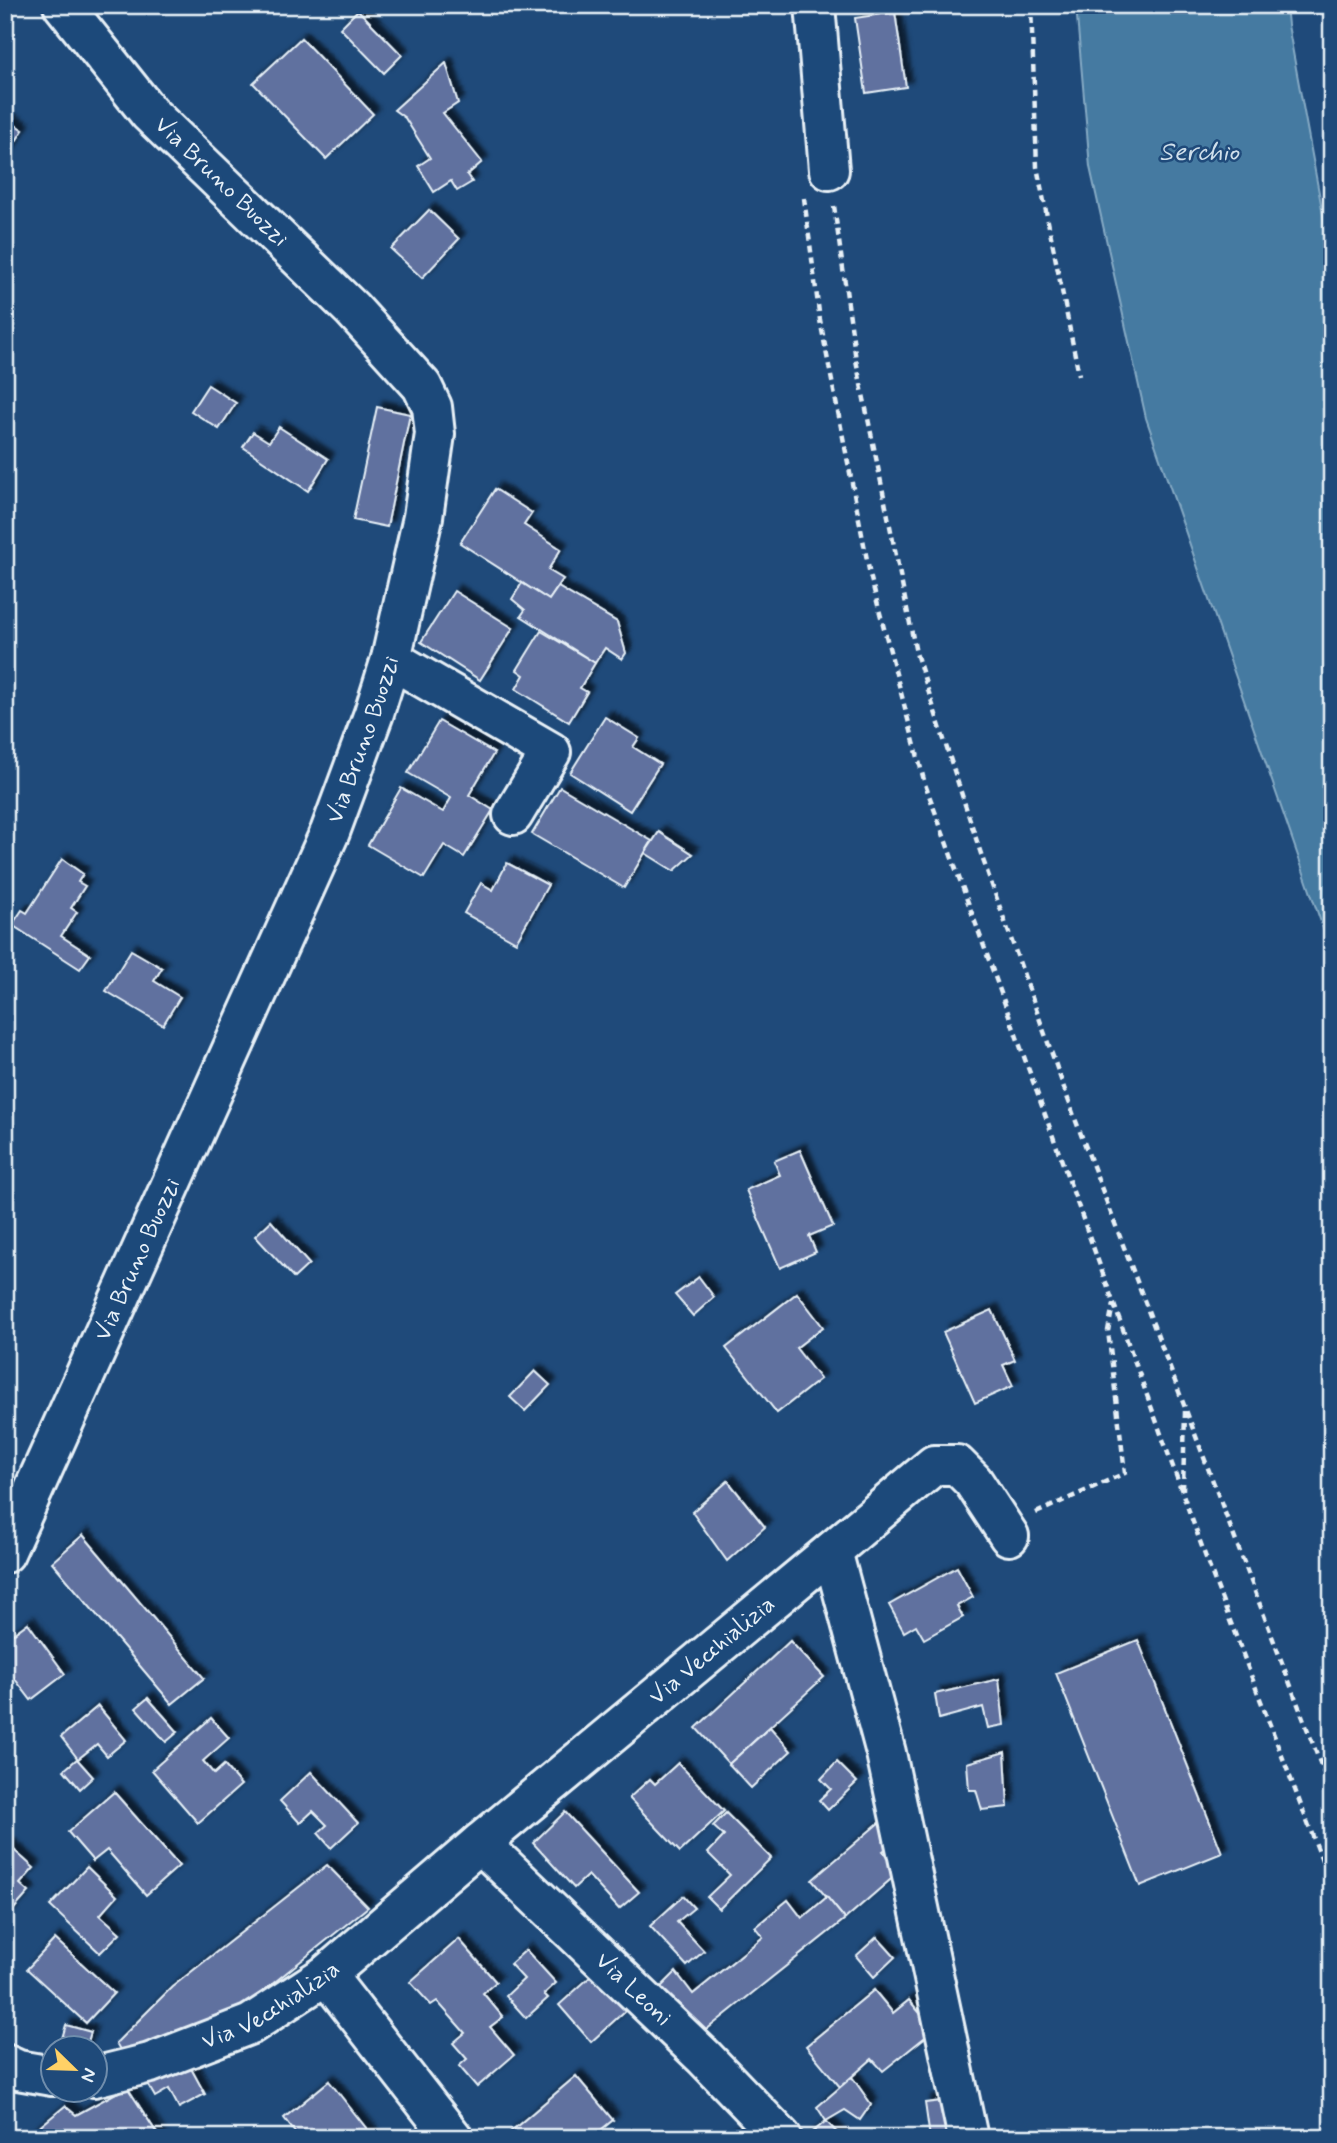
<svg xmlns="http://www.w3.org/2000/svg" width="1337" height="2143" viewBox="0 0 1337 2143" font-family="Mynerve,sans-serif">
	<defs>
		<filter id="shadow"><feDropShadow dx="6" dy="-6" stdDeviation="2" flood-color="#0009"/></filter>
	</defs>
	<rect width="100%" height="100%" fill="#1f4a7a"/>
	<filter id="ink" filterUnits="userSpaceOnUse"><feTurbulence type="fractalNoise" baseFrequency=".0143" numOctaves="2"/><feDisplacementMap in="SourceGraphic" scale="14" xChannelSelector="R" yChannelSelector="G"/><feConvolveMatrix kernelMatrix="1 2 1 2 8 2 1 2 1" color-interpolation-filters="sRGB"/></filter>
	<g filter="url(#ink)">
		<!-- water -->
		<path fill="#447aa1" stroke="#86aac4" stroke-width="2" d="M 1076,5 L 1286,5 L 1288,25 L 1332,263 L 1332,954 L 1146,418 L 1090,167 Z"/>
		<!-- building -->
		<g fill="#61719f" stroke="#e8f1f8" stroke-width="2" filter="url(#shadow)">
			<path d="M 358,10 L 402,55 L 384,73 L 340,28 Z"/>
			<path d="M 895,12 L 906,87 L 866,93 L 855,18 Z"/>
			<path d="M 301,38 L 373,114 L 326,159 L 253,83 Z"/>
			<path d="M 446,63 L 458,103 L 443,113 L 482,162 L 467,175 L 472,182 L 457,191 L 451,181 L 434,192 L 418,166 L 430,158 L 405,118 L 394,110 Z"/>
			<path d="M 5,118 L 23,130 L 5,158 Z"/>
			<path d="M 429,210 L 459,239 L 422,278 L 391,249 Z"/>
			<path d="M 208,385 L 236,403 L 219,429 L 191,411 Z"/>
			<path d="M 377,407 L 410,414 L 387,527 L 353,520 Z"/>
			<path d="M 279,427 L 328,459 L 308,491 L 243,447 L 253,432 L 269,442 Z"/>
			<path d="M 495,489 L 532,513 L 524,525 L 561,549 L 548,570 L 563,579 L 549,600 L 460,543 Z"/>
			<path d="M 522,583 L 549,600 L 558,587 L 617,622 L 626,653 L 622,659 L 605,648 L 595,663 L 521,616 L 525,610 L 512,599 Z"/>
			<path d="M 454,591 L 513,628 L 480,680 L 421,642 Z"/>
			<path d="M 541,631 L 595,663 L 580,688 L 587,692 L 569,722 L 516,689 L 524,675 L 517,670 Z"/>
			<path d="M 605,717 L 639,738 L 633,747 L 660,764 L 630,811 L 570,773 Z"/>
			<path d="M 439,721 L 494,753 L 469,795 L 493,810 L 464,857 L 444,845 L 424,878 L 368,845 L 401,788 L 443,812 L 451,798 L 408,773 Z"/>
			<path d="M 560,787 L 652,841 L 624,888 L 532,834 Z"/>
			<path d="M 659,832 L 693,854 L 674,871 L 645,853 Z"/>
			<path d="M 62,859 L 83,874 L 78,882 L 85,886 L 71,908 L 77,912 L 61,936 L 90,955 L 80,969 L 12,925 L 22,910 L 27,913 Z"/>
			<path d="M 507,863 L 548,885 L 516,942 L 464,913 L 481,883 L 493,890 Z"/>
			<path d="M 131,950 L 162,968 L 154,981 L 180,997 L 163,1025 L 106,991 Z"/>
			<path d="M 800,1150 L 833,1226 L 809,1236 L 816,1252 L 780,1268 L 746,1190 L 780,1175 L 774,1161 Z"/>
			<path d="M 271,1221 L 309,1264 L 294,1278 L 255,1236 Z"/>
			<path d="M 699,1277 L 714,1297 L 693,1316 L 675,1295 Z"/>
			<path d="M 797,1293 L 823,1327 L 796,1348 L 820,1379 L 777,1413 L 726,1348 Z"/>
			<path d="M 992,1310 L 1015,1360 L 1003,1365 L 1013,1386 L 975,1403 L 943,1332 Z"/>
			<path d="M 535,1371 L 550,1385 L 525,1411 L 510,1397 Z"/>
			<path d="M 728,1481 L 765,1527 L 727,1561 L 692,1512 Z"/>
			<path d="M 83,1535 L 204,1678 L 172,1704 L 52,1562 Z"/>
			<path d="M 957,1567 L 973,1597 L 957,1606 L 963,1617 L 924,1639 L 916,1625 L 904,1632 L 889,1605 Z"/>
			<path d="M 28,1623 L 65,1674 L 31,1700 L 5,1666 L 5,1640 Z"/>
			<path d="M 1138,1640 L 1222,1853 L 1140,1886 L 1056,1673 Z"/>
			<path d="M 790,1641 L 824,1677 L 729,1764 L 696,1728 Z"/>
			<path d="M 999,1679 L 1004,1725 L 988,1728 L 983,1707 L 939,1719 L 935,1694 Z"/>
			<path d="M 148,1698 L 178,1732 L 166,1742 L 136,1708 Z"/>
			<path d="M 98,1706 L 126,1740 L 107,1756 L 97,1744 L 78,1759 L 61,1737 Z"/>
			<path d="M 211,1718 L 229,1738 L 203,1761 L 214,1774 L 224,1765 L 241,1785 L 198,1823 L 152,1770 Z"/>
			<path d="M 770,1727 L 791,1751 L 751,1788 L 729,1764 Z"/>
			<path d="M 1005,1752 L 1008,1807 L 982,1810 L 976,1790 L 969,1790 L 967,1763 Z"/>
			<path d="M 77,1759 L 93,1777 L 80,1789 L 64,1770 Z"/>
			<path d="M 837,1762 L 857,1782 L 828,1810 L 819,1800 L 831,1789 L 821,1779 Z"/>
			<path d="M 678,1763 L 724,1811 L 680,1852 L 629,1798 L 650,1779 L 655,1784 Z"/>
			<path d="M 311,1772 L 358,1823 L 331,1848 L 318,1833 L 327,1825 L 313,1811 L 300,1823 L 280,1801 Z"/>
			<path d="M 114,1792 L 179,1866 L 146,1895 L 107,1850 L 93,1861 L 68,1832 Z"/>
			<path d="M 565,1812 L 639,1892 L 619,1909 L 588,1875 L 574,1888 L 533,1843 Z"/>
			<path d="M 726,1813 L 771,1858 L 719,1909 L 707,1897 L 730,1875 L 708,1853 L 724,1836 L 713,1826 Z"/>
			<path d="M 888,1815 L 892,1844 L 883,1851 L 898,1873 L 845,1919 L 812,1880 Z"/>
			<path d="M 5,1842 L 34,1868 L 20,1884 L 29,1892 L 5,1919 Z"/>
			<path d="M 327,1865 L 368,1907 L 235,2014 L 128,2063 L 116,2043 L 172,1987 Z"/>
			<path d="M 87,1867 L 117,1896 L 100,1915 L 120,1933 L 100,1953 L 50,1906 Z"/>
			<path d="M 683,1896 L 694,1908 L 677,1922 L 704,1951 L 687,1966 L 650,1926 Z"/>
			<path d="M 827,1897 L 845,1919 L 701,2034 L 657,1991 L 676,1972 L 693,1994 L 763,1937 L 755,1927 L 788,1900 L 802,1918 Z"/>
			<path d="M 877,1937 L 895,1957 L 874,1977 L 856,1956 Z"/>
			<path d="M 55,1939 L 114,1993 L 86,2023 L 27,1969 Z"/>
			<path d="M 459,1939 L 496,1982 L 483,1993 L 503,2017 L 490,2027 L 514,2055 L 477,2087 L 459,2066 L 467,2059 L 453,2043 L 465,2033 L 437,2001 L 431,2005 L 410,1982 Z"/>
			<path d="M 526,1950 L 556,1983 L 544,1994 L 548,1998 L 526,2018 L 506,1996 L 524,1979 L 510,1964 Z"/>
			<path d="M 600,1968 L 638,1999 L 591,2042 L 559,2005 Z"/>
			<path d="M 874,1990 L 893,2013 L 909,2000 L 934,2030 L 883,2071 L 872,2059 L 840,2087 L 806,2046 Z"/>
			<path d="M 66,2025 L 91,2032 L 86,2048 L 59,2048 Z"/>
			<path d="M 187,2061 L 205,2094 L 179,2108 L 169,2089 L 155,2097 L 147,2083 Z"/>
			<path d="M 576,2076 L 613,2120 L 591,2138 L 513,2138 L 509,2133 Z"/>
			<path d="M 852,2077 L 871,2104 L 860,2120 L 845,2110 L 826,2121 L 817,2107 Z"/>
			<path d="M 329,2081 L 374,2138 L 299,2138 L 284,2118 Z"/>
			<path d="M 127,2087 L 160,2138 L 95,2138 L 91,2133 L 83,2138 L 26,2138 L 65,2106 L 76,2115 Z"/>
			<path d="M 951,2100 L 955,2138 L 930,2138 L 925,2103 Z"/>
			<path d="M 752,2119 L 766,2138 L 725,2138 Z"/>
			<path d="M 826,2121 L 842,2138 L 806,2138 Z"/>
		</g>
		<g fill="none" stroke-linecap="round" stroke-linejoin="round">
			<!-- minor casing -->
			<g stroke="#e8f1f8" stroke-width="44">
				<g id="minor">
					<path d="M 815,5 L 829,170"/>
					<path d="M 391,659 L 551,752 L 513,815"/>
					<path d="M 832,1551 L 934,1465 L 957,1465 L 973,1481 L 1009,1536"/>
					<path id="s1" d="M 5,1553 L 330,832 L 374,713 L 391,659 L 423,517 L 435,434 L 432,407 L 422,386 L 352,309 L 149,113 L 63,5"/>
					<path id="s2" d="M 480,1843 L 704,2057 L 782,2138"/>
					<path d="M 326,1975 L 453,2138"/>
					<path d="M 5,2064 L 18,2070 L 52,2076"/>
					<path id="s3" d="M 94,2077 L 150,2063 L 251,2024 L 326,1975 L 480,1843 L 832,1551 L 886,1753 L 968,2138"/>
				</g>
			</g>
			<!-- path -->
			<g stroke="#e8f1f8" stroke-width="4.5" stroke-dasharray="7 5" stroke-linecap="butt">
				<path d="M 1031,5 L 1037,167 L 1079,375"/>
				<path d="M 804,198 L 820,320 L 870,575 L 925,784 L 1209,1566 L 1332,1886"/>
				<path d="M 834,206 L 856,360 L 916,653 L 982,857 L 1074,1116 L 1332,1794"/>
				<path d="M 1183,1490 L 1185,1411"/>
				<path d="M 1036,1513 L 1125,1473 L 1108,1331 L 1113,1304"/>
			</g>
			<!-- minor -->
			<use href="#minor" stroke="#1f4a7a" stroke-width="38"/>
		</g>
	</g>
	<g text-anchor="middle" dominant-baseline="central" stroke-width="5" stroke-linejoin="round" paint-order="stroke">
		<!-- street labels -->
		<g font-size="24" fill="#e8f1f8" stroke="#1f4a7a">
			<text transform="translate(221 182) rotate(44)">Via Bruno Buozzi</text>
			<text stroke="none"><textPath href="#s1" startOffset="889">Via Bruno Buozzi</textPath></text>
			<text stroke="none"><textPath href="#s1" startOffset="322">Via Bruno Buozzi</textPath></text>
			<text stroke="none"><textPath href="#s3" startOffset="760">Via Vecchializia</textPath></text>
			<text stroke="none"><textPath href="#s2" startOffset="212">Via Leoni</textPath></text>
			<text stroke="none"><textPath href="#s3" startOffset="192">Via Vecchializia</textPath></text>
		</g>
		<!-- water labels -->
		<g font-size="26" font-style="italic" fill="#cfdfeb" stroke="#1f4a7a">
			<text x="1199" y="153">Serchio</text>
		</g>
	</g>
	<!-- margin -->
	<rect width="1337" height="2143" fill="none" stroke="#1f4a7a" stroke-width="28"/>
	<rect x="14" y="14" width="1309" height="2115" fill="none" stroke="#e8f1f8" stroke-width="2.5" filter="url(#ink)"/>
	<!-- north arrow -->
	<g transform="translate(74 2069) rotate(113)"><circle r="33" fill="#1f4a7a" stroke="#6f8dac" stroke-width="2"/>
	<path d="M0-5L12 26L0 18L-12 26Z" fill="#ffd166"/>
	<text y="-10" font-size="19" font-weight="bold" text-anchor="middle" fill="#e8f1f8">N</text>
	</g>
</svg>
